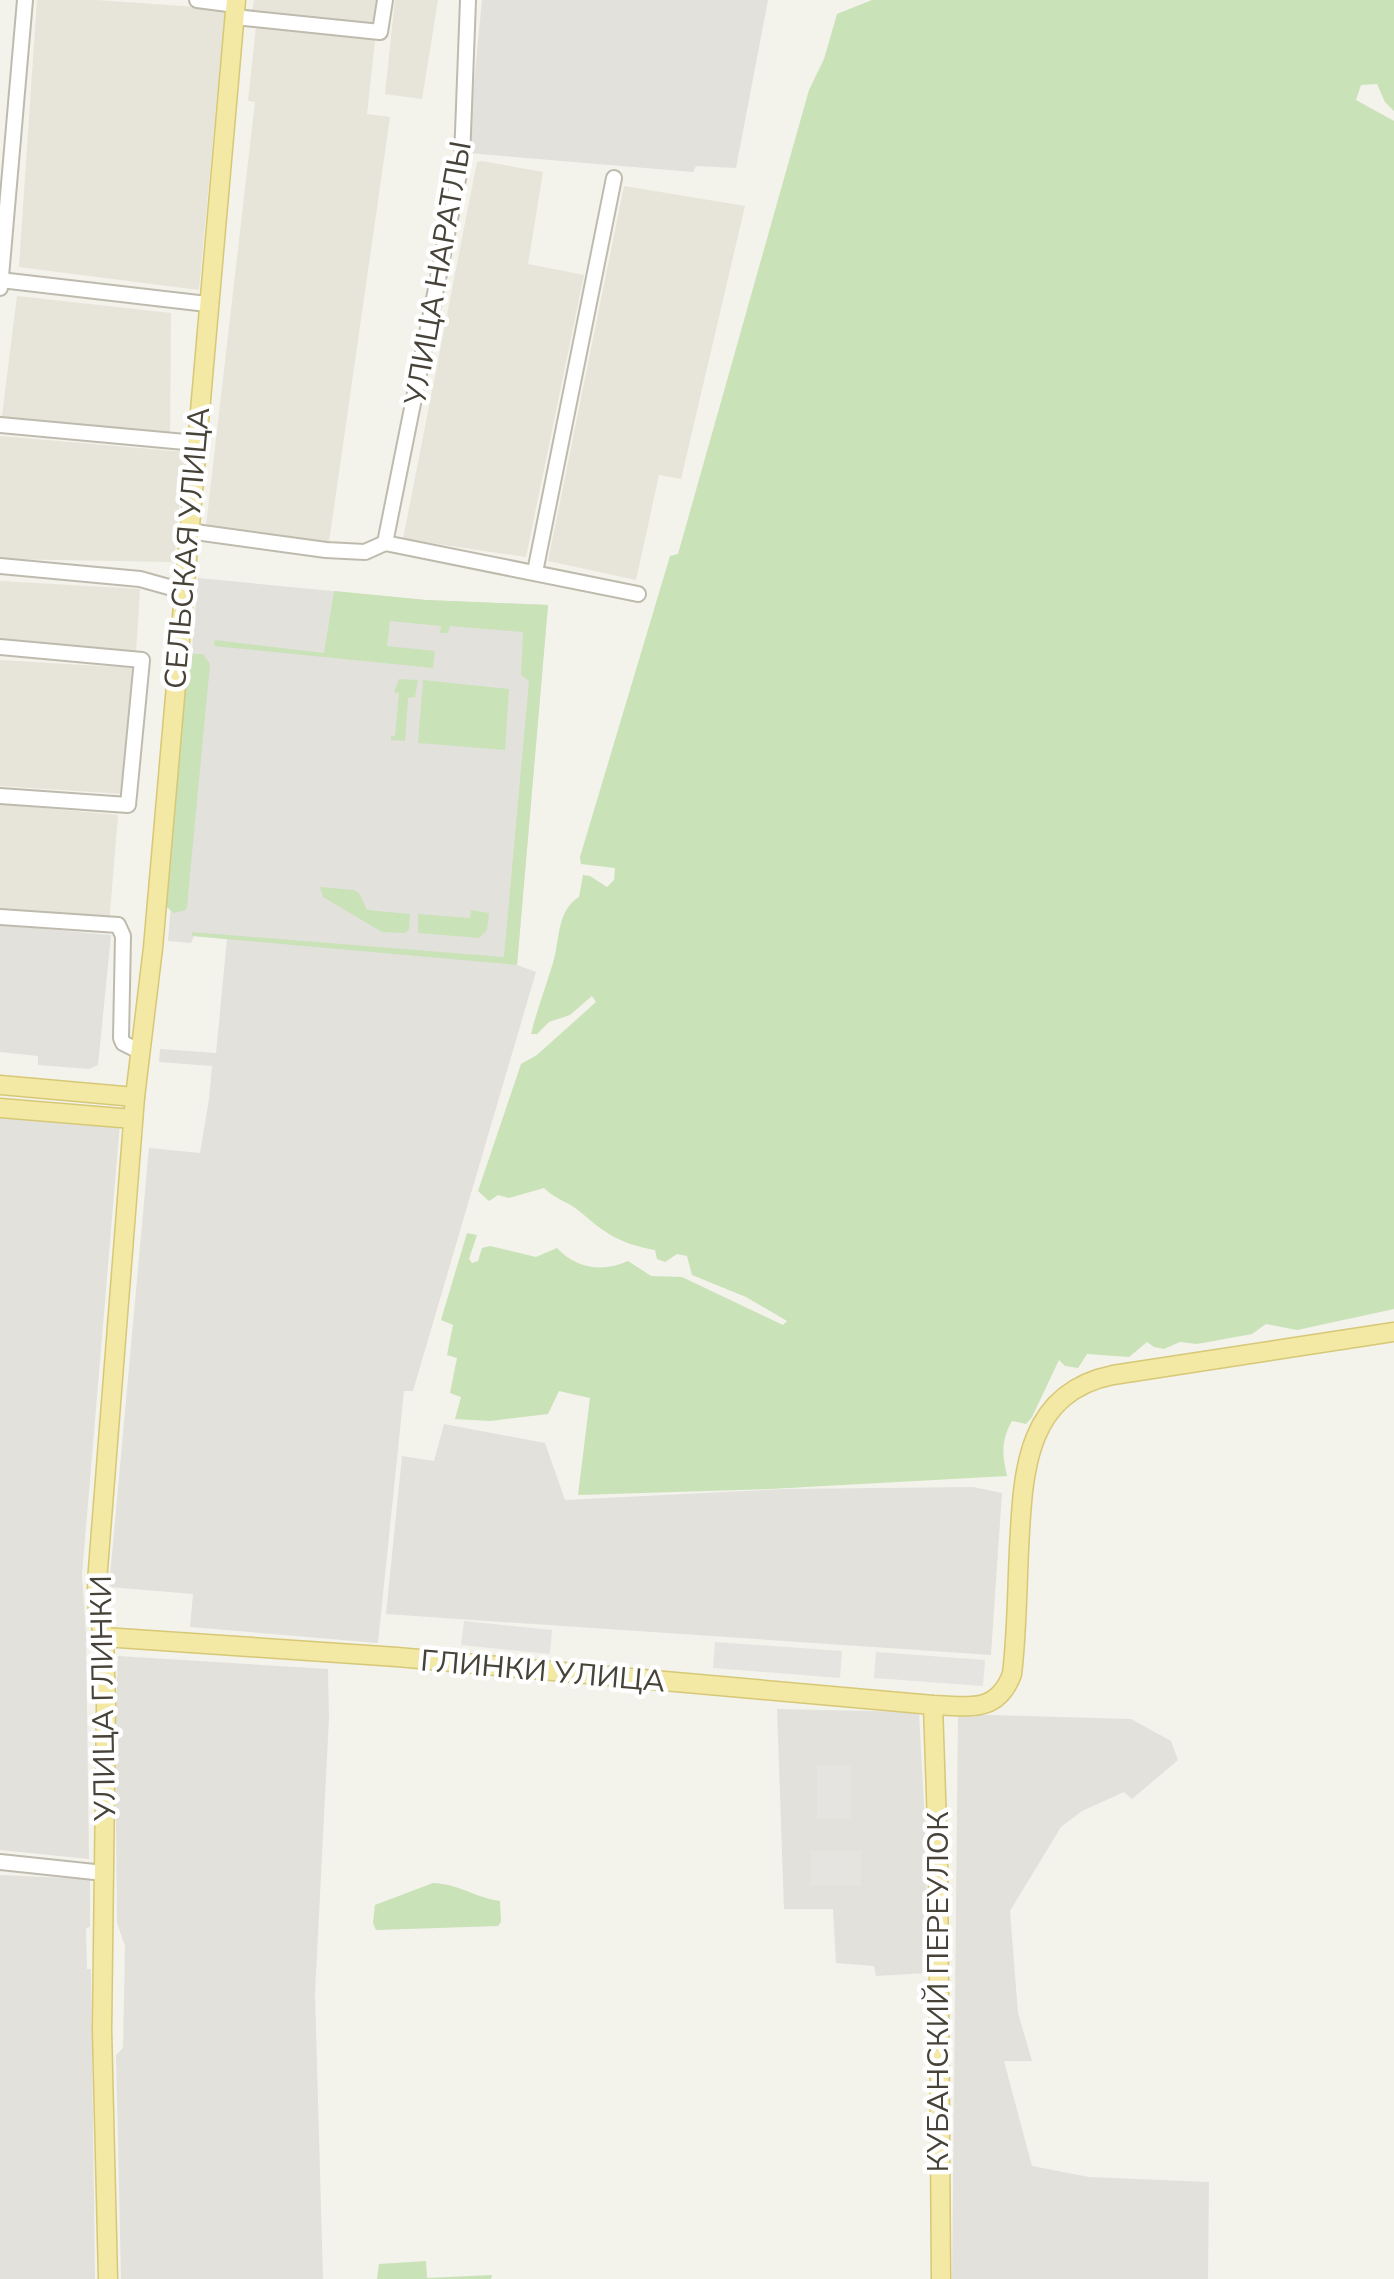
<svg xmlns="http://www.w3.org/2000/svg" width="1394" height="2279" viewBox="0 0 1394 2279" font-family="Mulish,sans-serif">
	<rect width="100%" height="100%" fill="#f3f2eb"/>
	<!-- residential -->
	<g fill="#e7e4d9">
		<path d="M 37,0 L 96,0 L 225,9 L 199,290 L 19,267 Z"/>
		<path d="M 254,0 L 376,0 L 372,24 L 252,14 Z"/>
		<path d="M 395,0 L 438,0 L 422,99 L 385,94 Z"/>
		<path d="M 256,27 L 375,40 L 367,114 L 390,117 L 329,542 L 206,526 L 255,102 L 248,101 Z"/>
		<path d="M 482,161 L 543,172 L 528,264 L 584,275 L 526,557 L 403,539 L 477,162 Z"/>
		<path d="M 624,186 L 745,206 L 681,479 L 659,475 L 636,580 L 548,561 Z"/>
		<path d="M 17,296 L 171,313 L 170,433 L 1,424 Z"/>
		<path d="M 0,436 L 185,452 L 174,562 L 0,559 Z"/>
		<path d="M 0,581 L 140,589 L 136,652 L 0,642 Z"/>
		<path d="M 0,660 L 133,668 L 124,794 L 0,786 Z"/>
		<path d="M 0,804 L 118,815 L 109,924 L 0,912 Z"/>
	</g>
	<!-- industrial -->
	<g fill="#e3e1dc">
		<path d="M 482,0 L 768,0 L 736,168 L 696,166 L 693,172 L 467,153 Z"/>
		<path d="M 198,578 L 426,600 L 548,605 L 517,965 L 536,972 L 413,1391 L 404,1391 L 378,1643 L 190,1627 L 193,1594 L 109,1587 L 149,1148 L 200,1153 L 209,1099 L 212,1066 L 159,1062 L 160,1049 L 216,1053 L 227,939 L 194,936 L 191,943 L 168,941 Z"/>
		<path d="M 0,925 L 111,935 L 98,1065 L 89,1069 L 38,1065 L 38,1056 L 0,1052 Z"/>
		<path d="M 0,1111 L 120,1123 L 82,1575 L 86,1634 L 89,1859 L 0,1850 Z"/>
		<path d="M 444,1424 L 545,1443 L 565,1500 L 784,1489 L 973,1487 L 1002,1493 L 991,1655 L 386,1614 L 402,1456 L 434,1461 Z"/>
		<path d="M 118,1656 L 328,1669 L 329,1718 L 315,1993 L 323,2279 L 121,2279 L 116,2055 L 123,2048 L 125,1946 L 117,1923 L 115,1726 Z"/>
		<path d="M 777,1709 L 919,1712 L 926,1842 L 927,1973 L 876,1976 L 874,1966 L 836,1963 L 833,1909 L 784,1909 Z"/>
		<path d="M 958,1714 L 1131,1719 L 1171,1741 L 1178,1760 L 1132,1799 L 1124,1792 L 1082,1811 L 1061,1827 L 1010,1911 L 1018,2013 L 1032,2061 L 1004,2061 L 1032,2166 L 1089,2177 L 1209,2182 L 1208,2279 L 952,2279 Z"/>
		<path d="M 0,1875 L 90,1879 L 90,1927 L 86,1928 L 87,1969 L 91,1969 L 95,2279 L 0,2279 Z"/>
	</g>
	<!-- green -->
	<g fill="#c9e2b8">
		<path d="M 872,0 L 1394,0 L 1394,111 L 1385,102 L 1377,84 L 1361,85 L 1356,100 L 1394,121 L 1394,1309 L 1297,1330 L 1266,1324 L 1252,1334 L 1197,1344 L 1180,1342 L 1164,1349 L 1154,1347 L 1147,1342 L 1129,1357 L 1087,1354 L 1078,1368 L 1065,1366 L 1059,1360 L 1032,1417 L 1026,1424 L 1012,1421 C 1001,1440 1002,1455 1007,1476 L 770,1489 L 578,1495 L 590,1398 L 559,1391 L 548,1414 L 490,1421 L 455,1419 L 461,1397 L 450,1393 L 457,1358 L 447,1355 L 453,1325 L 441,1320 L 467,1233 L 477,1235 L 469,1259 L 472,1263 L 478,1261 L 482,1248 L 490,1246 L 536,1257 L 557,1248 C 575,1268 603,1273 628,1261 L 651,1276 L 682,1277 L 783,1325 L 787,1321 L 746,1297 L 692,1275 L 687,1256 L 677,1254 L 665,1262 L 657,1259 L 655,1250 C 618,1243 606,1234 578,1210 C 567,1201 556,1200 544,1188 L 509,1198 L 498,1195 L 489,1201 L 478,1191 L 521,1064 L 537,1055 L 596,1002 L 592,996 L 570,1015 L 549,1022 L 537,1034 L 531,1034 C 537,1010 546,986 553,963 C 560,942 556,911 579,897 L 583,875 L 590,876 L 607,887 L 614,880 L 615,868 L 581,864 L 580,857 L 670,556 L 678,554 L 809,90 L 824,59 L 837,14 Z"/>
		<path d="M 334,591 L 426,600 L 548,605 L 517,965 L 193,936 L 191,932 L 504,957 L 529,681 L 521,675 L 523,632 L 450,626 L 448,633 L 440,633 L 441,626 L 390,621 L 387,646 L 435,651 L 433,668 L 214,646 L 215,640 L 324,653 Z"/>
		<path d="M 191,654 L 203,654 L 210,664 L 187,906 L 186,910 L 174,913 L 164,905 L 186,663 Z"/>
		<path d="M 399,679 L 418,680 L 415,697 L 408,698 L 405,741 L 391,740 L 391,736 L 395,736 L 399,693 L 394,692 Z"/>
		<path d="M 423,680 L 509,689 L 505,750 L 418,743 Z"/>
		<path d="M 320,887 L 354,890 L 359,893 L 367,910 L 410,914 L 409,929 L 405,933 L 382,932 L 323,897 Z"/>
		<path d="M 471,910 L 489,913 L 487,930 L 479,938 L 418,933 L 418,914 L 470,918 Z"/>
		<path d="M 433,1883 C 459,1884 476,1898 500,1901 L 501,1922 L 498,1926 L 376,1930 L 373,1923 L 375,1905 Z"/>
		<path d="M 426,2261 L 427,2278 L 492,2275 L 491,2279 L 377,2279 L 379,2264 Z"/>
	</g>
	<!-- parking -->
	<g fill="#e5e4e1">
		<path d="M 464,1621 L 552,1630 L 550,1654 L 461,1645 Z"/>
		<path d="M 715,1642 L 842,1651 L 840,1678 L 713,1668 Z"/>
		<path d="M 876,1652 L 985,1660 L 983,1686 L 874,1678 Z"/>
		<path d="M 817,1765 L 851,1765 L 851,1818 L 817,1819 Z"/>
		<path d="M 861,1850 L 861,1886 L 810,1886 L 810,1851 Z"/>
	</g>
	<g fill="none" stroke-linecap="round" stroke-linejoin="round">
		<!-- minor casing -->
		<g stroke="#bebbae" stroke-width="18">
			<g id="minor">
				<path d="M 197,0 L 236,5"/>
				<path d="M 235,17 L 380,32 L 385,0"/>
				<path d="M 0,280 L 207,304"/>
				<path d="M 0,288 L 25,0"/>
				<path d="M 0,425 L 196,443"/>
				<path d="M 188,531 L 326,550 L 365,552 L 385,543 L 638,594"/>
				<path d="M 385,543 L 462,159 L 468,0"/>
				<path d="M 0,566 L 140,579 L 183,591"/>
				<path d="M 535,572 L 614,178"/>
				<path d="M 0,647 L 142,660 L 128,805 L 0,796"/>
				<path d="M 0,917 L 118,925 L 123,936 L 121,1038 L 123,1043 L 141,1052"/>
				<path d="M 0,1862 L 104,1873"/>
			</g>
		</g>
		<!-- major casing -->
		<g stroke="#d6c876" stroke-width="21">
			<g id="major">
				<path d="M 0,1085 L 135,1097"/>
				<path d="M 0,1108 L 133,1119"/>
				<path d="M 104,1637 L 397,1657 L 933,1705 C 969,1706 997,1714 1012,1674 C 1017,1633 1017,1591 1019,1549 C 1023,1475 1024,1393 1113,1375 L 1394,1332"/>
				<path d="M 933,1705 L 938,1855 L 941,2279"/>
				<path d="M 108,2279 L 102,2030 L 106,1707 L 104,1637 L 98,1614 L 97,1582 L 135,1097 L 153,948 L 236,0"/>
			</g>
		</g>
		<!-- minor -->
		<use href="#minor" stroke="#fff" stroke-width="14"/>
		<!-- major -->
		<use href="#major" stroke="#f3e8a4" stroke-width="18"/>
	</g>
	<g text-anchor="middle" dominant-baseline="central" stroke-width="9" stroke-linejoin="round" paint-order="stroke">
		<!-- street labels -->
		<g font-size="30" fill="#474339" stroke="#fff">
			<text transform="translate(437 273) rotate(-80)">УЛИЦА НАРАТЛЫ</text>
			<text transform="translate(186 548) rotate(-85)">СЕЛЬСКАЯ УЛИЦА</text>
			<text transform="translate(543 1670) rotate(5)">ГЛИНКИ УЛИЦА</text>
			<text transform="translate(102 1698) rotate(-91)">УЛИЦА ГЛИНКИ</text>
			<text transform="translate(937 1992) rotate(-90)">КУБАНСКИЙ ПЕРЕУЛОК</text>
		</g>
	</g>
</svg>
